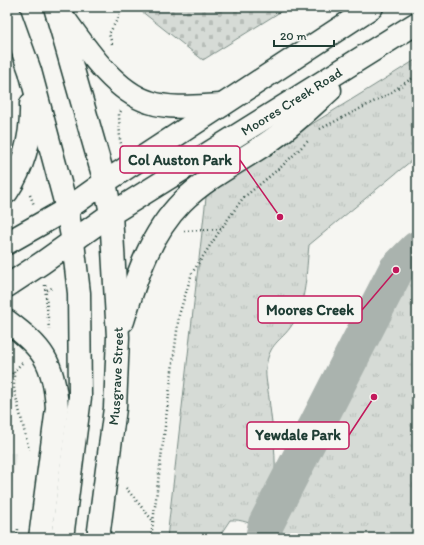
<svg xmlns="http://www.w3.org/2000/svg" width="424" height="545" viewBox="0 0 424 545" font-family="Itim,sans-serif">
	<defs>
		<pattern id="grass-tufts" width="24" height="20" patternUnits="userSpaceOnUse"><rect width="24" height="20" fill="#d6dbd6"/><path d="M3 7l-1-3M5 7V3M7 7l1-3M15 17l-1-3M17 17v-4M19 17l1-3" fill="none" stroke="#b7bdb8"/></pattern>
		<pattern id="cemetery-stones" width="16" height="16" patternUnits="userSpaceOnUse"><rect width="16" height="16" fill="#d6dbd6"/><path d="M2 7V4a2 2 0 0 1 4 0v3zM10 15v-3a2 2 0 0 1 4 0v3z" fill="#b7bdb8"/></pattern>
	</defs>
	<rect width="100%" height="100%" fill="#f6f6f2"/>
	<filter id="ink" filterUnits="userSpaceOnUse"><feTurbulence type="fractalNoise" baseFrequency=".025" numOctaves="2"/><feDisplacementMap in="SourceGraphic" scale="8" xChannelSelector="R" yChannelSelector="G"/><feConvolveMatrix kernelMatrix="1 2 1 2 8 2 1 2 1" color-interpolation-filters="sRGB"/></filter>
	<g filter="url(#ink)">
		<!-- built -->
		<path fill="#e6e8e4" d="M 7,453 L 16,453 L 7,523 Z"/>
		<!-- grass -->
		<g fill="url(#grass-tufts)" stroke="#7a8c85">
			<path d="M 417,59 L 417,156 L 309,245 C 306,271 307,302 292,325 C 281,342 269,342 266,368 C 265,377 268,389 269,398 C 273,436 284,493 261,527 C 250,524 242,519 230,520 L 218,538 L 167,538 L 207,189 Z"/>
			<path d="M 417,249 L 417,538 L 263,538 L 266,524 L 396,270 Z"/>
		</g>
		<!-- cemetery -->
		<path fill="url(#cemetery-stones)" stroke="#7a8c85" d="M 136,7 L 288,7 L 203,60 Z"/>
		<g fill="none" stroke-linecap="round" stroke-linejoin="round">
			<!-- river -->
			<path stroke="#aab3ae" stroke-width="36" d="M 263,538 L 266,524 L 396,270 L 417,249"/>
			<!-- major casing -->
			<g stroke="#1f3d34" stroke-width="25">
				<g id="major">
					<path d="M 105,182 L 372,7"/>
					<path d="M 123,321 C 136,278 150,234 182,202 C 206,178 239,162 267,143 C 290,128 310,108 330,90"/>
					<path d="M 62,538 L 80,397 L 79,293 L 73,242"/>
					<path id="s1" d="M 98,538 L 115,408 L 118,337 L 111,214 L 417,23"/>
				</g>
			</g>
			<!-- highway casing -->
			<g stroke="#1f3d34" stroke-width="25">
				<g id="highway">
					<path d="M 7,7 L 30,71 L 67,209 L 73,242"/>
					<path d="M 64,18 C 85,47 114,91 149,102 C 172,110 199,106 222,105"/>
					<path d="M 7,192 C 24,166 32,135 31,104"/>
					<path d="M 7,243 L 67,209 L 105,182"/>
					<path d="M 7,286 L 42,263 L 111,214 L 105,182 L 55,7"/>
					<path d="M 7,321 C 43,348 54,362 57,408 L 40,538"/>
				</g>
			</g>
			<!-- path -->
			<g stroke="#1f3d34" stroke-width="2.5" stroke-dasharray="1 3" stroke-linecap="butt">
				<path d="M 112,44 L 109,34 L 124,7"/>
				<path d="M 121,111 L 119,114 L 120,140 L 122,147"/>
				<path d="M 320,129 L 387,95 L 417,75"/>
				<path d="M 30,195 L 34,205"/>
				<path d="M 184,231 L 221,229 L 243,198 L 281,167 L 308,141"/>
				<path d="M 45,285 L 49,329"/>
				<path d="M 47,290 L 54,287"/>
				<path d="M 22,363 L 14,371 L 14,389 L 29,450"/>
				<path d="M 7,380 L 14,372"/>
				<path d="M 126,488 L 153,521"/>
				<path d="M 17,538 L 18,529"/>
				<path d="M 151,538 L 179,315 L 192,273 L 221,229"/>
			</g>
			<!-- major -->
			<use href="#major" stroke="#f6f6f2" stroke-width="22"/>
			<!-- highway -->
			<use href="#highway" stroke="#f6f6f2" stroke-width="22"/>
		</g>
	</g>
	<g text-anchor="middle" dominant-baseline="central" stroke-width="3" stroke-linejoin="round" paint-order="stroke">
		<!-- street labels -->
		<g font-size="14" fill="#1f3d34" stroke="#f6f6f2">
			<text stroke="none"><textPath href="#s1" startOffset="538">Moores Creek Road</textPath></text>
			<text stroke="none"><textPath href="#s1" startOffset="163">Musgrave Street</textPath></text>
		</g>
	</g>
	<!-- callouts -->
	<path fill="none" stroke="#c2185b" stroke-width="1.5" d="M280 217L240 160M396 270L362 310M374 397L349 435"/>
	<g fill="#c2185b" stroke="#f6f6f2" stroke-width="1.5">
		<circle cx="280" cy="217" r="4"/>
		<circle cx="396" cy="270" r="4"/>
		<circle cx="374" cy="397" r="4"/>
	</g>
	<g fill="#f6f6f2" stroke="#c2185b" stroke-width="1.5">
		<rect x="120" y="146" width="120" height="27" rx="4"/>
		<rect x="258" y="296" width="104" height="27" rx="4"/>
		<rect x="247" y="422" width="102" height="27" rx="4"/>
	</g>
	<g font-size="15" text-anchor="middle" font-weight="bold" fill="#1f3d34">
		<text x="180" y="165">Col Auston Park</text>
		<text x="310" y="315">Moores Creek</text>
		<text x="298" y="440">Yewdale Park</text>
	</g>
	<!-- margin -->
	<rect width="424" height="545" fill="none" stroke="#f6f6f2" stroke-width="24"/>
	<rect x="12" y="12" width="400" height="521" fill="none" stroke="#1f3d34" stroke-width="1.5" filter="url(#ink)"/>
	<!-- scale -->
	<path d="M274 40v6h60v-6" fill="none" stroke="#1f3d34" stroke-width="2"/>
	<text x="280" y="40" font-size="12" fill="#1f3d34" stroke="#f6f6f2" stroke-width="3" paint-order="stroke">20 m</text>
</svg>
